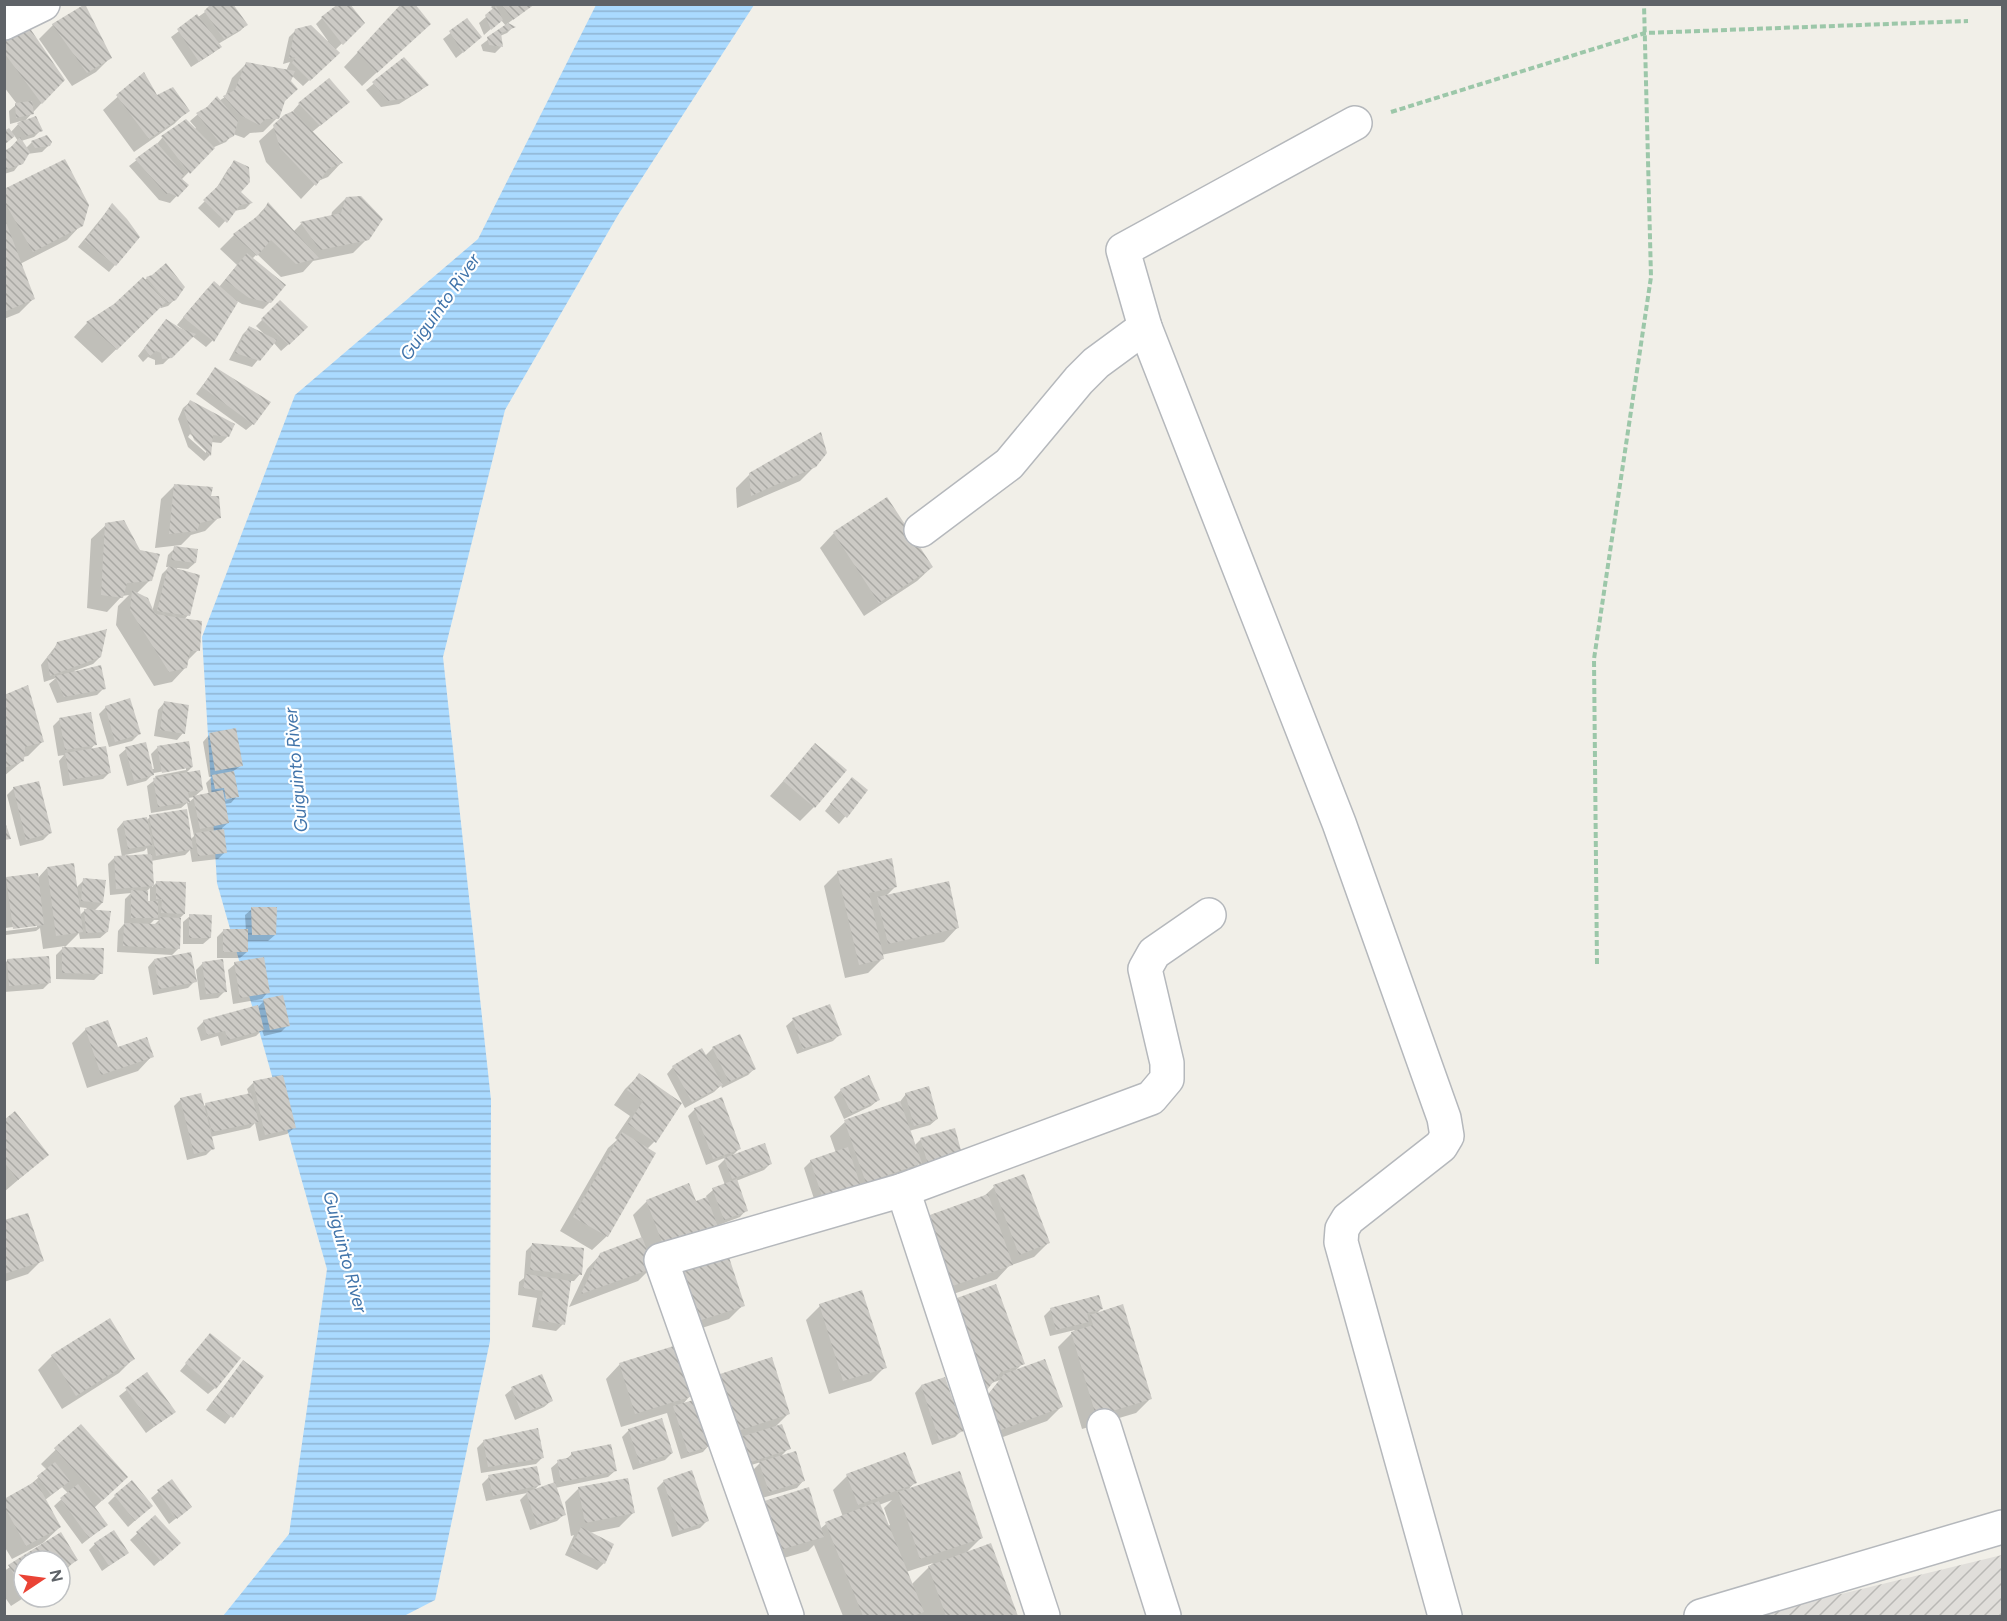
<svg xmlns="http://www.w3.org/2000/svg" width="2007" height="1621" viewBox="0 0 2007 1621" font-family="Figtree,sans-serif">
	<defs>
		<pattern id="industrial-furrows" width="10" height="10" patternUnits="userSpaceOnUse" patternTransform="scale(1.5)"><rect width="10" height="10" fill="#e0deda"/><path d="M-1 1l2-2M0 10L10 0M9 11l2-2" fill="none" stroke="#b9b8b5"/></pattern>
		<pattern id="water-rules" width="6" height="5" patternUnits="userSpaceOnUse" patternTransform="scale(1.5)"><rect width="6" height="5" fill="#aadaff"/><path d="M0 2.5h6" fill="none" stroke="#8eb4d2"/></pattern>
		<pattern id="building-back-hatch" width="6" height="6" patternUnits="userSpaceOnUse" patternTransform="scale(1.5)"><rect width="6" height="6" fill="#cccac5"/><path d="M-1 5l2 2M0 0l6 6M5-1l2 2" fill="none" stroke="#a9a8a4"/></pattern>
	</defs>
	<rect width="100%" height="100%" fill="#f1efe8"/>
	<!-- industrial -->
	<path fill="url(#industrial-furrows)" d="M 2002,1555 L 2002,1616 L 1750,1616 Z"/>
	<!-- water -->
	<path fill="url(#water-rules)" d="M 596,5 L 754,5 L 618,215 L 505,410 L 443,657 L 491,1100 L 490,1341 L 435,1600 L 404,1616 L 223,1616 L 289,1534 L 327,1269 L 217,883 L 202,637 L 295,395 L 478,239 Z"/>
	<!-- shadow -->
	<g fill="#0003" fill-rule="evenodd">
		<path d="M 403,4 L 414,38 L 362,86 L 344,67 Z"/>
		<path d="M 494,4 L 532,5 L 507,24 L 513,27 L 507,33 L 500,36 L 501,47 L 495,53 L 483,51 L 481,45 L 506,26 L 501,20 L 484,35 L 479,23 L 494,10 L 491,7 Z"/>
		<path d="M 205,12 L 246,25 L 240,31 L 218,44 L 220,47 L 213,53 L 191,67 L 171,37 Z"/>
		<path d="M 322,18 L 363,23 L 335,50 L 338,53 L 303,86 L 291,75 L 277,118 L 263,132 L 250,133 L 244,138 L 233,134 L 226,142 L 212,148 L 181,180 L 187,185 L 170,203 L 159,200 L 129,166 L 156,145 L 162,138 L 194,130 L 196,128 L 190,121 L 197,115 L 225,97 L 232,78 L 246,64 L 286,71 L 290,62 L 283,64 L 289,37 L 296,30 L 327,42 L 328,41 L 316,24 Z"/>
		<path d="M 467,20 L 473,44 L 456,58 L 443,39 Z"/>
		<path d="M 53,25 L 110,58 L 96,72 L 72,86 L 39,39 Z"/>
		<path d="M 4,35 L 63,80 L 23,123 L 41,130 L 34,137 L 21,141 L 26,148 L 32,142 L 49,145 L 42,152 L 27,154 L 14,171 L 4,174 L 4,153 L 18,141 L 14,135 L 4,145 L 4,132 L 11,132 L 21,121 L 10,124 L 9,111 L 17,104 L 4,87 Z"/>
		<path d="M 404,59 L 427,85 L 420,91 L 399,104 L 381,107 L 366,90 Z"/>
		<path d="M 143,74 L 156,97 L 188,110 L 174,124 L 134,152 L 103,110 Z"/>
		<path d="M 299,104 L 341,108 L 311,133 L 341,163 L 328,177 L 318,181 L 301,199 L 266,162 L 259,141 L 285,117 L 294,112 L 293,111 Z"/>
		<path d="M 235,162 L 239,192 L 251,203 L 245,209 L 234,211 L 219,228 L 198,208 L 214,192 L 228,169 Z"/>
		<path d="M 4,190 L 81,225 L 67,240 L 20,264 L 33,299 L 19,313 L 4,319 Z"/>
		<path d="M 346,198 L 367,239 L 353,253 L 313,261 L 303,272 L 281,277 L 257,254 L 252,259 L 270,302 L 263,309 L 242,304 L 237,301 L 212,341 L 206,347 L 192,336 L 163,364 L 155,365 L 155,360 L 148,357 L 143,362 L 138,356 L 160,328 L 185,331 L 177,325 L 207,289 L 219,287 L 237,265 L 220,249 L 234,235 L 252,222 L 268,204 L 293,232 L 301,224 L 331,217 L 332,212 Z"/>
		<path d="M 112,205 L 115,265 L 109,272 L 78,247 Z"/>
		<path d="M 147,278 L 175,299 L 168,306 L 161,308 L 160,307 L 102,363 L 74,337 L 87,323 L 115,305 Z"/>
		<path d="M 280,302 L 300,334 L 281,351 L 273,342 L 252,367 L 229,360 L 243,334 L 250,327 L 264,334 L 256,326 Z"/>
		<path d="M 215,369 L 253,424 L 246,430 L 196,394 Z"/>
		<path d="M 190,402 L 228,436 L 221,443 L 211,442 L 210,455 L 204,461 L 188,447 L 178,419 L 183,408 ZM 190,434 L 206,449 L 206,453 L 188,437 Z"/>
		<path d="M 815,466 L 800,481 L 737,508 L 736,488 L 750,474 Z"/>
		<path d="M 175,485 L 209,497 L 219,517 L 205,531 L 191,535 L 181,545 L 155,548 L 161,499 Z"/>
		<path d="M 887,499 L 932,567 L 917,581 L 864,616 L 820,548 L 834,533 Z"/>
		<path d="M 106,525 L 150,580 L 136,594 L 152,612 L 162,574 L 169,567 L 166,567 L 168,555 L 175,548 L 195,563 L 188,569 L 177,568 L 177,570 L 188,615 L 184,620 L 198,650 L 187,661 L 186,667 L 172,682 L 154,686 L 116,625 L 118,606 L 129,595 L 122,596 L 107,612 L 87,608 L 91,539 Z"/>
		<path d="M 58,643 L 100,657 L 93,664 L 74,671 L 104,688 L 97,695 L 57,703 L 49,684 L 56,678 L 44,682 L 41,665 Z"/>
		<path d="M 4,697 L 42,742 L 28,756 L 23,757 L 22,761 L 4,776 Z"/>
		<path d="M 164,703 L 183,733 L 177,740 L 154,736 L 158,710 Z"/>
		<path d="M 106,707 L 139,734 L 132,741 L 109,747 L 99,714 Z"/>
		<path d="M 60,719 L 95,744 L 89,751 L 109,773 L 103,779 L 63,786 L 59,761 L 64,755 L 58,756 L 53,726 Z"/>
		<path d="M 209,735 L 242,765 L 232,772 L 237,796 L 231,803 L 224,804 L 228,823 L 222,828 L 225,852 L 218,859 L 192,862 L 190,850 L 185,855 L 151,861 L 152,887 L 157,882 L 184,914 L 180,918 L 179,948 L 172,955 L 117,952 L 118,931 L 124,924 L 125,899 L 131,893 L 110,895 L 108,864 L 115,857 L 122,857 L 117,829 L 123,822 L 146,821 L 150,817 L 190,840 L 194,836 L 187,803 L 181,808 L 151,813 L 147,786 L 156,779 L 155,776 L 186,770 L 186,767 L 154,773 L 146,781 L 127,786 L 119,755 L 126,749 L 151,769 L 154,769 L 151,754 L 158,747 L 192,767 L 184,775 L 202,790 L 194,797 L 209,795 L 206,783 L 213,776 L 209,777 L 203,742 ZM 232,796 L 232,799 L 219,802 L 219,799 ZM 195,797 L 188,803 L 188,798 ZM 147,848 L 148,856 L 125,857 L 125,855 L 144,851 ZM 150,888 L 150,902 L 146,902 L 146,892 ZM 154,920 L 159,920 L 153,926 L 149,925 Z"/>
		<path d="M 815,745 L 814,807 L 800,821 L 770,796 Z"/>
		<path d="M 845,786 L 866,791 L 839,824 L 825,811 Z"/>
		<path d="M 14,788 L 50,833 L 43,840 L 20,846 L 7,795 Z"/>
		<path d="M 47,868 L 76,888 L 84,880 L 102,903 L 93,912 L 107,932 L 100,938 L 80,939 L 79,933 L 64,948 L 101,973 L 94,980 L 56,979 L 56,955 L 65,946 L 43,949 L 40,928 L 36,931 L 6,935 L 6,931 L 37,927 L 37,924 L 5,928 L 4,881 L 7,878 L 37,879 ZM 78,907 L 87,908 L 79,916 Z"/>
		<path d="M 838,872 L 896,886 L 886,896 L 958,927 L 944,942 L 881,955 L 882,959 L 868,973 L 845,978 L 824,886 Z"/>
		<path d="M 252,909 L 275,935 L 268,941 L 247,941 L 247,952 L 240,958 L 217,958 L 217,937 L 224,930 L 246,931 L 245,915 Z"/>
		<path d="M 190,916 L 210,938 L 203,944 L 183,944 L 183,922 Z"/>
		<path d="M 8,960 L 49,983 L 43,989 L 4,992 L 4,964 Z"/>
		<path d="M 154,960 L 195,981 L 188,988 L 153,995 L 148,967 Z"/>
		<path d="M 203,963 L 225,991 L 218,998 L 200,1000 L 196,970 Z"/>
		<path d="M 235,964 L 268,992 L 262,999 L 233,1004 L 228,970 Z"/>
		<path d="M 264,1001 L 288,1025 L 281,1032 L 264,1036 L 262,1030 L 256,1036 L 221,1046 L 218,1036 L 201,1041 L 197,1028 L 204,1021 L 258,1007 Z"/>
		<path d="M 793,1020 L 840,1034 L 833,1041 L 797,1054 L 786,1026 Z"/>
		<path d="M 86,1029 L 117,1049 L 152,1056 L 138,1071 L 87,1088 L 72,1043 Z"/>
		<path d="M 713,1048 L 754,1069 L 748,1075 L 722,1088 L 721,1085 L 714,1092 L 685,1108 L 667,1074 L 673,1067 L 705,1056 Z"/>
		<path d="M 639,1075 L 680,1104 L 654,1142 L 647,1149 L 654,1154 L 607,1236 L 592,1250 L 560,1231 L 608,1148 L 617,1140 L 615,1138 L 630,1116 L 614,1105 L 625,1089 Z"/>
		<path d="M 254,1082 L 294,1128 L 287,1134 L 259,1141 L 255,1123 L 250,1128 L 210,1137 L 213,1148 L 206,1155 L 187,1160 L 174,1106 L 181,1099 L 203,1106 L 249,1095 L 247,1089 Z"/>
		<path d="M 841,1090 L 878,1100 L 871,1106 L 844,1119 L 834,1097 Z"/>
		<path d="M 906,1094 L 937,1119 L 930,1125 L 909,1131 L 914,1146 L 921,1139 L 954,1130 L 923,1177 L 919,1164 L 906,1177 L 816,1205 L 804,1168 L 811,1161 L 836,1153 L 830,1136 L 845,1122 L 899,1103 Z"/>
		<path d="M 695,1109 L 740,1148 L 731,1157 L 770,1164 L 764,1170 L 736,1181 L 746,1210 L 740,1217 L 716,1226 L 652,1267 L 638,1281 L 569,1307 L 587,1269 L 601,1254 L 642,1239 L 633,1215 L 647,1201 L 695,1203 L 707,1198 L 706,1196 L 713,1190 L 725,1185 L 718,1166 L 727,1157 L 706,1165 L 688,1116 Z"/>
		<path d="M 4,1122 L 47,1155 L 4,1192 Z"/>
		<path d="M 994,1187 L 1048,1243 L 1034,1257 L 1009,1266 L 997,1279 L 927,1303 L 982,1198 Z"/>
		<path d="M 4,1222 L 42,1260 L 28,1274 L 4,1282 Z"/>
		<path d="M 533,1244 L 580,1274 L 574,1281 L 569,1281 L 563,1324 L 556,1331 L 532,1327 L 537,1298 L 518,1295 L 519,1282 L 524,1278 L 526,1251 Z"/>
		<path d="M 658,1278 L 743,1305 L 729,1319 L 678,1336 Z"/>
		<path d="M 941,1305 L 1023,1363 L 1015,1371 L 1061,1407 L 1047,1421 L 976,1447 L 967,1420 L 1000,1380 L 989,1384 L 962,1416 L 927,1319 Z"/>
		<path d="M 820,1306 L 885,1367 L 871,1381 L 829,1394 L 806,1320 Z"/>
		<path d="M 1051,1309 L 1101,1309 L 1095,1315 L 1150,1399 L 1136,1413 L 1082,1429 L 1058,1347 L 1075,1330 L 1050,1336 L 1044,1316 Z"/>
		<path d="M 204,1342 L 215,1388 L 208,1394 L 180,1371 Z"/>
		<path d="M 52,1356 L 133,1359 L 119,1373 L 62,1409 L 38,1370 Z"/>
		<path d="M 620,1364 L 691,1395 L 681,1406 L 709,1445 L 703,1452 L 681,1459 L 667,1413 L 621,1427 L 606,1379 Z"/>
		<path d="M 237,1369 L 262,1376 L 225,1424 L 206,1410 Z"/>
		<path d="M 147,1374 L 174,1412 L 146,1433 L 119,1396 Z"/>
		<path d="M 712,1378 L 789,1413 L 774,1428 L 789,1448 L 780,1457 L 803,1481 L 797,1488 L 762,1498 L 753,1470 L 761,1462 L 735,1470 Z"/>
		<path d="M 944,1379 L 962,1430 L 955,1437 L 932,1445 L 915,1393 L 921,1386 Z"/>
		<path d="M 512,1389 L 551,1401 L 544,1407 L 515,1420 L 505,1395 Z"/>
		<path d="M 80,1426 L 112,1491 L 94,1508 L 106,1525 L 82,1544 L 54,1506 L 68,1493 L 62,1487 L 45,1500 L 60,1527 L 43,1543 L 12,1559 L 4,1546 L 4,1500 L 31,1484 L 47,1470 L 41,1464 Z"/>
		<path d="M 629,1430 L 672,1453 L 665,1460 L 633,1470 L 622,1437 Z"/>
		<path d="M 484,1441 L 543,1457 L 536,1464 L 481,1473 L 477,1448 Z"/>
		<path d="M 572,1454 L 615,1471 L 608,1477 L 555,1488 L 564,1514 L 557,1521 L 530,1530 L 520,1500 L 527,1493 L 486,1501 L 482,1484 L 489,1477 L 539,1485 L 533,1491 L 554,1484 L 551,1468 L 558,1462 L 565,1460 Z"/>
		<path d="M 691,1472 L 707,1521 L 700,1528 L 672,1537 L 657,1488 L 663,1482 Z"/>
		<path d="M 847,1476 L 915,1482 L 907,1491 L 981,1538 L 965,1554 L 990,1545 L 1016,1616 L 843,1616 L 814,1545 L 808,1551 L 759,1565 L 744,1518 L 820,1529 L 826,1524 L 843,1517 L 833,1490 ZM 892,1500 L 884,1508 L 890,1525 L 888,1526 L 879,1505 ZM 933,1563 L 911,1585 L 906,1572 Z"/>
		<path d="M 171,1481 L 190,1507 L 169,1524 L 151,1498 Z"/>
		<path d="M 579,1488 L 633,1513 L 619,1527 L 589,1533 L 604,1563 L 597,1570 L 565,1555 L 574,1535 L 571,1536 L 565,1502 Z"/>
		<path d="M 115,1496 L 151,1506 L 128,1527 L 108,1503 Z"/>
		<path d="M 155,1517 L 172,1550 L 154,1566 L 130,1540 Z"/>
		<path d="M 60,1535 L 76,1560 L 60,1575 L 60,1561 L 24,1561 L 25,1597 L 11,1606 L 4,1596 L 4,1571 Z"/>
		<path d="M 95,1544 L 127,1553 L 102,1571 L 89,1550 Z"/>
	</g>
	<!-- building -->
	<g fill="url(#building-back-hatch)">
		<path d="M 85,4 L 112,58 L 87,73 L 52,24 Z"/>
		<path d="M 211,4 L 233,4 L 248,25 L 224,39 L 204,11 Z"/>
		<path d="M 338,4 L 350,4 L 365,23 L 343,45 L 321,17 Z"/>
		<path d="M 401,4 L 415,4 L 431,24 L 377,73 L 357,52 Z"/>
		<path d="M 501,4 L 535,4 L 513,20 Z"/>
		<path d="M 496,6 L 503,20 L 491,30 L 485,15 Z"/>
		<path d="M 197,14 L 222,47 L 199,62 L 177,29 Z"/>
		<path d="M 467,18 L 482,37 L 463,53 L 449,31 Z"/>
		<path d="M 508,23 L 516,27 L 501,33 L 503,47 L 489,45 L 487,37 Z"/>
		<path d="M 27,24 L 65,80 L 42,104 L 5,54 L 5,33 Z"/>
		<path d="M 311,25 L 340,53 L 310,81 L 292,63 L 295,57 L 289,58 L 295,29 Z"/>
		<path d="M 404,57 L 429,85 L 407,98 L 388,101 L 372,82 Z"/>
		<path d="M 246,62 L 295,71 L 291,81 L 298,89 L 285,101 L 279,119 L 266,119 L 259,125 L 240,115 L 223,96 L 235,90 Z"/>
		<path d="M 144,72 L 157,95 L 173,87 L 190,111 L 149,139 L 116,95 Z"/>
		<path d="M 329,78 L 350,102 L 320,126 L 298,103 Z"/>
		<path d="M 217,96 L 238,121 L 234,136 L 220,143 L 196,113 L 207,107 Z"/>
		<path d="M 32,101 L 34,114 L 16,118 L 15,103 Z"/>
		<path d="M 293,111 L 343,163 L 328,169 L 316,186 L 280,148 L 273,125 L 284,115 Z"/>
		<path d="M 36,116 L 43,131 L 26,136 L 17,123 Z"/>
		<path d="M 186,119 L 215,148 L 190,174 L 161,136 Z"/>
		<path d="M 9,128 L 15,136 L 4,145 L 4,131 Z"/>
		<path d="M 47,135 L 52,142 L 50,146 L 35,148 L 31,141 Z"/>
		<path d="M 20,137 L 30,152 L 23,164 L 4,170 L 4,151 L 11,147 Z"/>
		<path d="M 157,143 L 184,174 L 181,178 L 189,185 L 178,197 L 169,193 L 166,194 L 135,159 Z"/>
		<path d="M 65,159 L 89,205 L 83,226 L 33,252 L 4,201 L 4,189 Z"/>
		<path d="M 234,160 L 249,167 L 250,182 L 241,192 L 253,203 L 240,205 L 227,223 L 203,200 L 220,184 Z"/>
		<path d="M 361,196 L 383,219 L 369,240 L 320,250 L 300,222 L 341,213 L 346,197 Z"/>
		<path d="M 268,202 L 319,258 L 296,264 L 271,240 L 257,256 L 233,234 L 263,212 Z"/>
		<path d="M 112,203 L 127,219 L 140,237 L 116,266 L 84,240 L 94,230 Z"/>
		<path d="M 4,217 L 35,299 L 4,312 Z"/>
		<path d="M 247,253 L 286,285 L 271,303 L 249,298 L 225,280 Z"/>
		<path d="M 166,263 L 185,287 L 176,300 L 168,303 L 146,277 L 152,275 Z"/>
		<path d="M 143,277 L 166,302 L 117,350 L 86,322 L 114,304 Z"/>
		<path d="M 214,281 L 238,302 L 214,342 L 183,317 Z"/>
		<path d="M 280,300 L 308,327 L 289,345 L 261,319 Z"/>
		<path d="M 166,319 L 180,328 L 196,334 L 172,358 L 162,359 L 161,353 L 156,351 L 150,356 L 144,348 Z"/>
		<path d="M 249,326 L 277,340 L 260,361 L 235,353 Z"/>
		<path d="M 215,367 L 271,402 L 254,425 L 202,387 Z"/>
		<path d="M 190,400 L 235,424 L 229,437 L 213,435 L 211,456 L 194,440 L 184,411 Z"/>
		<path d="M 821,432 L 827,453 L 816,467 L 751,496 L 749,473 Z"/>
		<path d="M 174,484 L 213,487 L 211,496 L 219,496 L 221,518 L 200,523 L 197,531 L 169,534 Z"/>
		<path d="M 887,497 L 933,567 L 879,603 L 833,532 Z"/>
		<path d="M 124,520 L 140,550 L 160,554 L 152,581 L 127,583 L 123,598 L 101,595 L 105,523 Z"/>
		<path d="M 174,546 L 198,549 L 196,563 L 171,560 Z"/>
		<path d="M 168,566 L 200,575 L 190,616 L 157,611 Z"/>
		<path d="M 132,590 L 148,598 L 155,614 L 202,621 L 200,651 L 190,651 L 187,668 L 169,672 L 130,610 Z"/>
		<path d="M 107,629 L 101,657 L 50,676 L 47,657 L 53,653 L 57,642 Z"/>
		<path d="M 101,665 L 106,689 L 64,697 L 55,676 Z"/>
		<path d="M 28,685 L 44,742 L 25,747 L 24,761 L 4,768 L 4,695 Z"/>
		<path d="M 130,698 L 141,734 L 115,742 L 105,706 Z"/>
		<path d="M 164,701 L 189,705 L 185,734 L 160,730 Z"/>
		<path d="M 91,712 L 97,745 L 65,750 L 59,718 Z"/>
		<path d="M 236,728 L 243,766 L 215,771 L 209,733 Z"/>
		<path d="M 189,741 L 193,767 L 162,773 L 157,746 Z"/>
		<path d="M 146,742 L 154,775 L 134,781 L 125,747 Z"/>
		<path d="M 815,743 L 847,770 L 815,808 L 783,781 Z"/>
		<path d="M 106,746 L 111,773 L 70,780 L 65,753 Z"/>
		<path d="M 200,770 L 203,790 L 188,792 L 190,802 L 158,807 L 153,778 Z"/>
		<path d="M 234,771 L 239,797 L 226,799 L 224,788 L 215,789 L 212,775 Z"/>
		<path d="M 852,777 L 868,790 L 847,818 L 830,804 Z"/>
		<path d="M 39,781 L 52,833 L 26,840 L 13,787 Z"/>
		<path d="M 223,790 L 229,823 L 200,829 L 193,796 Z"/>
		<path d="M 187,809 L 193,849 L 156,856 L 149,815 Z"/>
		<path d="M 147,817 L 152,845 L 128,849 L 123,821 Z"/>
		<path d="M 4,819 L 11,839 L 4,840 Z"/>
		<path d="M 224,829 L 227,853 L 198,856 L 195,833 Z"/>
		<path d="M 152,854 L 154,886 L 116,889 L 114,856 Z"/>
		<path d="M 892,858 L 897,887 L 869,893 L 884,959 L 859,965 L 837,871 Z"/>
		<path d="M 74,863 L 83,932 L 56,936 L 47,867 Z"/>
		<path d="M 38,873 L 44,925 L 13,929 L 6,877 Z"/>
		<path d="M 83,878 L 106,880 L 103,903 L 81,901 Z"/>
		<path d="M 156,881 L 186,882 L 185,914 L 161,913 L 162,899 L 156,899 Z"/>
		<path d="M 949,881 L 959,928 L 888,944 L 877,897 Z"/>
		<path d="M 131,890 L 148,891 L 148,901 L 158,901 L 158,918 L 131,918 Z"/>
		<path d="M 251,907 L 277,907 L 276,935 L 252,935 Z"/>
		<path d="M 84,909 L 111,911 L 108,932 L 86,933 Z"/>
		<path d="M 189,914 L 212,915 L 211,938 L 189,938 Z"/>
		<path d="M 160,917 L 181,918 L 180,949 L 123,946 L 124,923 L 159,924 Z"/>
		<rect x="223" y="929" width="25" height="23"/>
		<path d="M 62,947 L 104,948 L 103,974 L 62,973 Z"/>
		<path d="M 191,952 L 197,982 L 159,989 L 154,959 Z"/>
		<path d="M 49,956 L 51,983 L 9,986 L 7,959 Z"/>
		<path d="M 264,957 L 270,993 L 240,998 L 234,962 Z"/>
		<path d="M 223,959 L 227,992 L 206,994 L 202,962 Z"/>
		<path d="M 283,995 L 290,1026 L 270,1030 L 263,999 Z"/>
		<path d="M 830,1004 L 842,1035 L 803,1049 L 792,1018 Z"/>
		<path d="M 258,1005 L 264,1030 L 228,1040 L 225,1031 L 207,1035 L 203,1020 Z"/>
		<path d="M 108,1020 L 118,1047 L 147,1037 L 154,1057 L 101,1075 L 85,1028 Z"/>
		<path d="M 740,1034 L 756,1069 L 729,1082 L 712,1047 Z"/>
		<path d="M 702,1048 L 723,1085 L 692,1102 L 672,1066 Z"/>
		<path d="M 639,1073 L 682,1103 L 656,1143 L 628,1124 L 643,1101 L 627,1090 Z"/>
		<path d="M 283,1075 L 296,1128 L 265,1135 L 253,1081 Z"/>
		<path d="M 869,1075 L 880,1100 L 851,1113 L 840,1089 Z"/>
		<path d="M 929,1086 L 938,1119 L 914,1126 L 905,1093 Z"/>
		<path d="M 201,1093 L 215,1149 L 194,1154 L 180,1098 Z"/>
		<path d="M 251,1093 L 259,1122 L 212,1132 L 205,1103 Z"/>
		<path d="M 722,1097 L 741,1149 L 713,1159 L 694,1108 Z"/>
		<path d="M 900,1101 L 922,1163 L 866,1183 L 844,1120 Z"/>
		<path d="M 15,1111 L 49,1155 L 18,1180 L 4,1162 L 4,1120 Z"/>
		<path d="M 955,1128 L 964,1162 L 930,1171 L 920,1138 Z"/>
		<path d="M 622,1132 L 656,1153 L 608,1237 L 573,1217 Z"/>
		<path d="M 765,1143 L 772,1164 L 732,1179 L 724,1158 Z"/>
		<path d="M 848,1147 L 861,1187 L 823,1199 L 810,1160 Z"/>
		<path d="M 1024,1174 L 1050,1243 L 1019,1255 L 993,1185 Z"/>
		<path d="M 737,1179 L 748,1211 L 724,1220 L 712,1188 Z"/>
		<path d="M 689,1183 L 696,1201 L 707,1197 L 719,1230 L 665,1250 L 646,1200 Z"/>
		<path d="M 988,1194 L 1013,1265 L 941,1290 L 916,1220 Z"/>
		<path d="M 28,1213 L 44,1261 L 4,1274 L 4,1220 Z"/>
		<path d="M 642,1237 L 654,1268 L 581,1294 L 600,1253 Z"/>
		<path d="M 532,1243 L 584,1248 L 582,1275 L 530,1270 Z"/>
		<path d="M 725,1245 L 745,1306 L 692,1323 L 672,1263 Z"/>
		<path d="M 526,1274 L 571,1281 L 565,1325 L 538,1320 L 543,1291 L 523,1288 Z"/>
		<path d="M 996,1284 L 1025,1364 L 1001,1372 L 976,1404 L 940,1304 Z"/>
		<path d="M 862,1290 L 887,1368 L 843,1381 L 819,1304 Z"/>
		<path d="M 1099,1295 L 1103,1309 L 1087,1313 L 1089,1322 L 1056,1330 L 1050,1308 Z"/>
		<path d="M 1123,1304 L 1152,1399 L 1096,1416 L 1071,1332 L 1093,1325 L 1090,1315 Z"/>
		<path d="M 110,1318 L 135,1359 L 76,1396 L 51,1355 Z"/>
		<path d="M 210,1333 L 241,1358 L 216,1389 L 185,1363 Z"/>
		<path d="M 677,1345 L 693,1396 L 635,1414 L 619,1363 Z"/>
		<path d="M 772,1357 L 790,1414 L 729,1434 L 711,1377 Z"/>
		<path d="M 1045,1359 L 1063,1407 L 990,1434 L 980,1405 L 1004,1374 Z"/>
		<path d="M 243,1360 L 264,1376 L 233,1418 L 212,1403 Z"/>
		<path d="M 147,1372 L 176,1412 L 154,1427 L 125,1388 Z"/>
		<path d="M 542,1374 L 553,1401 L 522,1414 L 511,1387 Z"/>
		<path d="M 945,1377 L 964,1431 L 939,1440 L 921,1385 Z"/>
		<path d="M 697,1399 L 711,1446 L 688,1453 L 673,1406 Z"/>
		<path d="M 662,1418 L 673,1453 L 640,1464 L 628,1429 Z"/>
		<path d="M 81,1424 L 128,1477 L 102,1501 L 54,1448 Z"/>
		<path d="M 782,1424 L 791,1449 L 742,1465 L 734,1439 Z"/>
		<path d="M 538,1428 L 544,1458 L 488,1467 L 483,1440 Z"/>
		<path d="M 611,1444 L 617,1471 L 561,1482 L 557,1460 L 572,1457 L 571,1452 Z"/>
		<path d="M 796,1451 L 805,1481 L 769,1492 L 759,1462 Z"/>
		<path d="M 905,1452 L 917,1483 L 858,1505 L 846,1474 Z"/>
		<path d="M 55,1462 L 70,1481 L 51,1495 L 37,1476 Z"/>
		<path d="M 537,1466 L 541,1485 L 493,1496 L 488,1475 Z"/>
		<path d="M 692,1470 L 709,1521 L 679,1531 L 663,1480 Z"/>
		<path d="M 960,1471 L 983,1538 L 920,1559 L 898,1492 Z"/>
		<path d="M 628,1478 L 635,1513 L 585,1523 L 578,1487 Z"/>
		<path d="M 172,1479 L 192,1507 L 177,1519 L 157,1490 Z"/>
		<path d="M 132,1480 L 153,1506 L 135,1521 L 114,1495 Z"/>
		<path d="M 36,1481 L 61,1527 L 26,1546 L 4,1506 L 4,1499 Z"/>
		<path d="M 555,1482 L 566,1515 L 537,1525 L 526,1492 Z"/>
		<path d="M 78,1484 L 108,1525 L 89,1538 L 60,1498 Z"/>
		<path d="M 809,1487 L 824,1537 L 773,1552 L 758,1503 Z"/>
		<path d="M 879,1501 L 924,1612 L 913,1616 L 863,1616 L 825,1522 Z"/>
		<path d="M 155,1515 L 181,1543 L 161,1561 L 136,1532 Z"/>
		<path d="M 581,1527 L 614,1544 L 605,1564 L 571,1548 Z"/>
		<path d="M 114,1530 L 129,1553 L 109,1566 L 94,1543 Z"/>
		<path d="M 61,1532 L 78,1560 L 60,1571 L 60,1561 L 24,1561 L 24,1590 L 8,1565 Z"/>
		<path d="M 991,1543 L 1018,1616 L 946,1616 L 928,1566 Z"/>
	</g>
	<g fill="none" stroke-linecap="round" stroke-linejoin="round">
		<!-- minor casing -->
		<g stroke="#b5b8bc" stroke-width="36">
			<g id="minor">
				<path d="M 4,23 L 43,4"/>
				<path d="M 1355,123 L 1123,250 L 1145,327 L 1339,823 L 1444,1118 L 1447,1136 L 1441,1146 L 1348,1219 L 1342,1229 L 1341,1242 L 1445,1616"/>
				<path d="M 921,530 L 1009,464 L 1079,380 L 1096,363 L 1145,327"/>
				<path d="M 903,1190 L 1043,1616"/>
				<path d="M 1104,1426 L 1164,1616"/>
				<path d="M 787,1616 L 661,1260 L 903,1190 L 1151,1098 L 1167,1079 L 1167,1063 L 1145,969 L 1154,953 L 1209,915"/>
				<path d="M 1701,1616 L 2002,1527"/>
			</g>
		</g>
		<!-- path -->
		<g stroke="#9cc7a9" stroke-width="4" stroke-dasharray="6 3" stroke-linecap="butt">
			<path d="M 1391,112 L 1645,33 L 1968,21"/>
			<path d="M 1597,964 L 1594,659 L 1651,277 L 1644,4"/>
		</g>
		<!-- minor -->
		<use href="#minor" stroke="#fff" stroke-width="33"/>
	</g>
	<g text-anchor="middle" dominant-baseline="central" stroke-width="4.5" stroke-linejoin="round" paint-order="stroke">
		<!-- water labels -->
		<g font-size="18" font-style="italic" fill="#4174aa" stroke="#fff">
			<text transform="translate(440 307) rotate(-55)">Guiguinto River</text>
			<text transform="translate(296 770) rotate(-95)">Guiguinto River</text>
			<text transform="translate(345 1252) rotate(75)">Guiguinto River</text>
		</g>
	</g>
	<!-- border -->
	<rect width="2007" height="1621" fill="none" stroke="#5f6368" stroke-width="12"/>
	<!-- north arrow -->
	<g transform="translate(42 1579) rotate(77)"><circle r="28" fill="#ffffff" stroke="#bfc1c3" stroke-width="1.5"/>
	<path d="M0-4.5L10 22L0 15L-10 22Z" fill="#ea4335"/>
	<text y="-9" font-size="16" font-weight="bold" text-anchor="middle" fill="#5f6368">N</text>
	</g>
</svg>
